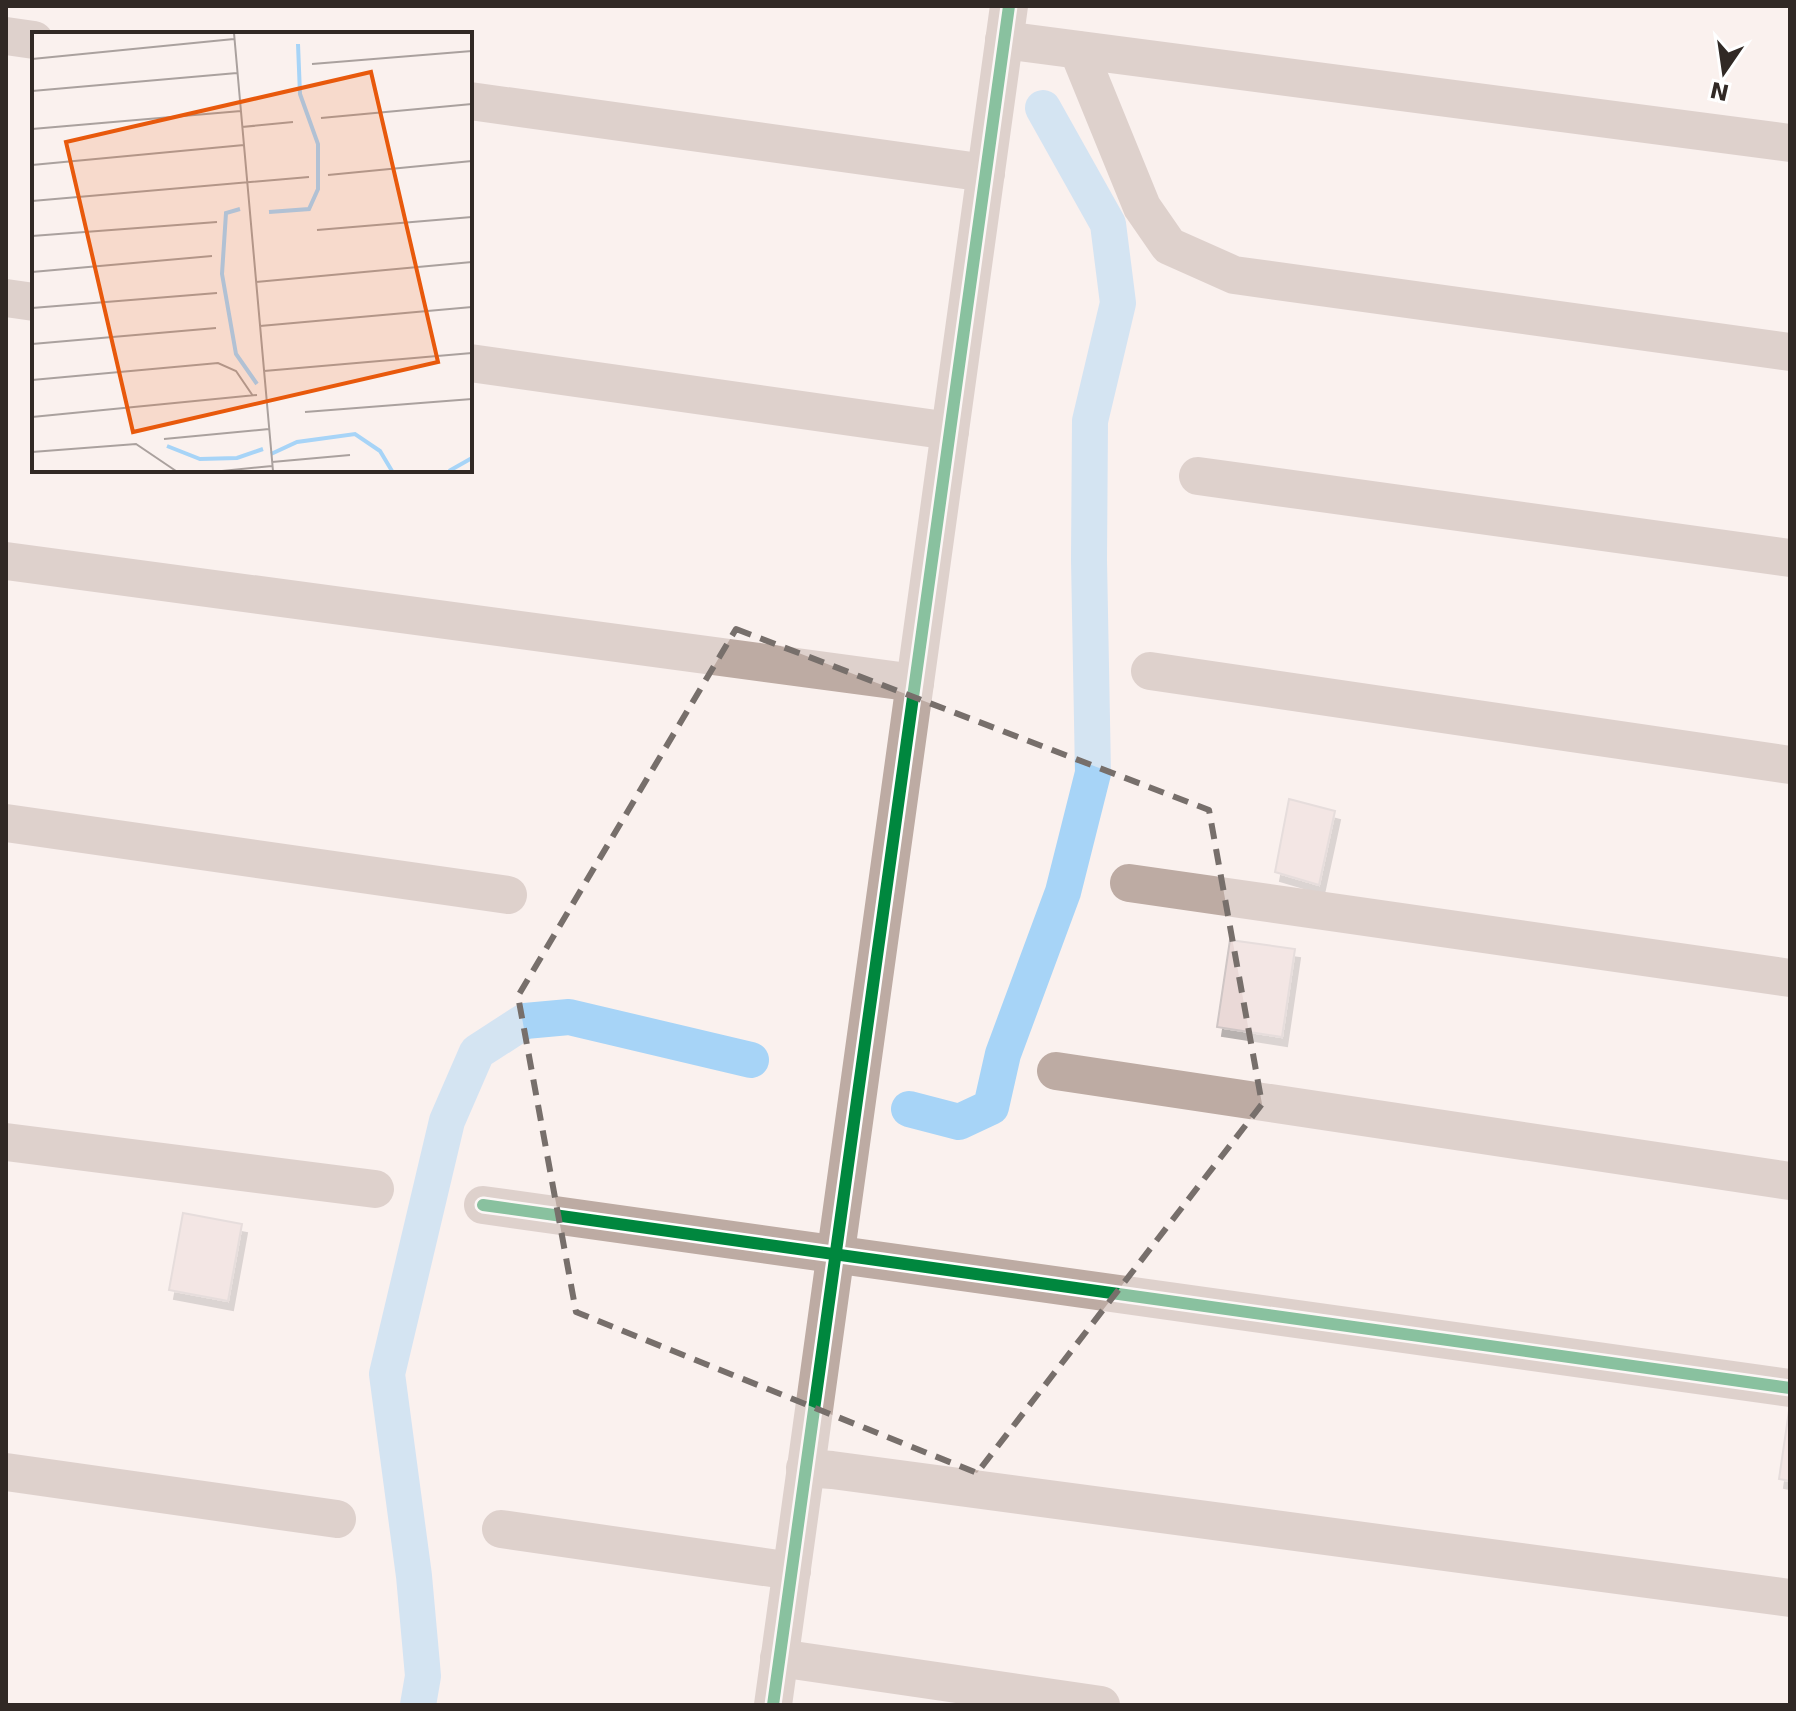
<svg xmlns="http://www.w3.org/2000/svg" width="1796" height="1711" viewBox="0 0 1796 1711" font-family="'DejaVu Sans',sans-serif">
	<defs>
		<filter id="shadow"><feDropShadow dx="5" dy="9" stdDeviation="0" flood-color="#0004"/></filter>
	</defs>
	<rect width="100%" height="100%" fill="#faf1ee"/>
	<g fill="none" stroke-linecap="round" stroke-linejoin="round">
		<!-- canal -->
		<g stroke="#a7d4f7" stroke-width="36">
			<path d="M 909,1109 L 959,1122 L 991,1107 L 1003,1054 L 1063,892 L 1093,773 L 1089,560 L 1090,421 L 1118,303 L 1108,224 L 1043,108"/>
			<path d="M 418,1705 L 423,1676 L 414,1576 L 387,1374 L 447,1121 L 477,1052 L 525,1021 L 569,1017 L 751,1060"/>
		</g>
	</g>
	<!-- building -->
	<g fill="#ead9d7" stroke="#cfc6c5" stroke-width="2" filter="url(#shadow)">
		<path d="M 1289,799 L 1335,811 L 1319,885 L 1275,872 Z"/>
		<path d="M 1230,940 L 1295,949 L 1282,1037 L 1217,1027 Z"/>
		<path d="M 183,1213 L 242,1224 L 228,1301 L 169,1290 Z"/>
		<path d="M 1790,1404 L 1790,1481 L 1779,1479 Z"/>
	</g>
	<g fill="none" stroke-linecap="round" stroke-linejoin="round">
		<!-- minor -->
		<g stroke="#bdaba3" stroke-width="38">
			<path d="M 6,36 L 34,40"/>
			<path d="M 1004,40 L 1790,143"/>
			<path d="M 1078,50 L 1142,207 L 1169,246 L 1234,275 L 1790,352"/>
			<path d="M 470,101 L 986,173"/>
			<path d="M 6,298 L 34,302"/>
			<path d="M 470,363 L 950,431"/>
			<path d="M 1198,476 L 1790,558"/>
			<path d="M 6,561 L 915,683"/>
			<path d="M 1150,671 L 1790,765"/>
			<path d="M 6,823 L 508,895"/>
			<path d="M 1129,883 L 1790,978"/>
			<path d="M 1056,1071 L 1790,1181"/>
			<path d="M 6,1142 L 375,1189"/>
			<path d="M 483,1205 L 1790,1388"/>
			<path d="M 805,1468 L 832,1470 L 1790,1598"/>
			<path d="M 6,1472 L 337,1519"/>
			<path d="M 501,1529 L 792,1571"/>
			<path d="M 779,1658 L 1101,1705"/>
			<path d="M 773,1705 L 1009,6"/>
		</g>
		<!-- cycleway casing -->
		<g stroke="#fff" stroke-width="17">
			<g id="cycleway">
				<path d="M 483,1205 L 1790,1388"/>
				<path d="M 773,1705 L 1009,6"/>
			</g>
		</g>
		<!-- cycleway -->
		<use href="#cycleway" stroke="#00873e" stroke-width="12"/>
	</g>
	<!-- marked area -->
	<path d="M0 0H1796V1711H0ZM 736,629 L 1209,810 L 1262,1104 L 977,1473 L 576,1312 L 518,996 Z" fill="#faf1ee" fill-opacity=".55" fill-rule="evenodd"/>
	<path fill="none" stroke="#776f6b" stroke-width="6" stroke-dasharray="16 10" stroke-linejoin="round" d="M 736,629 L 1209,810 L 1262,1104 L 977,1473 L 576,1312 L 518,996 Z"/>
	<!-- overview -->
	<g transform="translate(32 32)">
		<rect width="440" height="440" fill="#faf1ee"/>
		<path fill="none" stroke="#a7d4f7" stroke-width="4" d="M 208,177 L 194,181 L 190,242 L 204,322 L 225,352M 237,180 L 277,177 L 286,157 L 286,112 L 268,62 L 266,12M 135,414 L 168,427 L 205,426 L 231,417M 239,422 L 265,410 L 323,402 L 348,419 L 360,439M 417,439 L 440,426"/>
		<path fill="none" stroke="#aaa19e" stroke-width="2" d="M 202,1 L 241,439M 0,27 L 202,7M 280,32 L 440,19M 0,59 L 205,41M 289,86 L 440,72M 210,95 L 261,90M 0,97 L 209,79M 0,133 L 212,113M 296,143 L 440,129M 0,169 L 277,145M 285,198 L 440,185M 0,204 L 185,190M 0,240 L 180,224M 224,250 L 440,230M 0,276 L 185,261M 228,294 L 440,275M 0,312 L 184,296M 232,339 L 440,321M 0,348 L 186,331 L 204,339 L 221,364M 273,380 L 440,367M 0,385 L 225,363M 132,407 L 237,397M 0,420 L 104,412 L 144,439M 240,430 L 318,423M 190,439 L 240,434"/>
		<path fill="#e8590c" fill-opacity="0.15" stroke="#e8590c" stroke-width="4" d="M 339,40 L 406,330 L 101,400 L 34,110 Z"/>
		<rect width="440" height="440" fill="none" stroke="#312925" stroke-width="4"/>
	</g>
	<!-- border -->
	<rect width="1796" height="1711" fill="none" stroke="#312925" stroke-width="16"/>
	<!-- north arrow -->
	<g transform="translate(1724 72) rotate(193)" stroke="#ffffff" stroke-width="6" paint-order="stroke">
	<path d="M0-6L14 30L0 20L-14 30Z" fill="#312925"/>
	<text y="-12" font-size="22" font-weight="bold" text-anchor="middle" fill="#312925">N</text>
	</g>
</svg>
